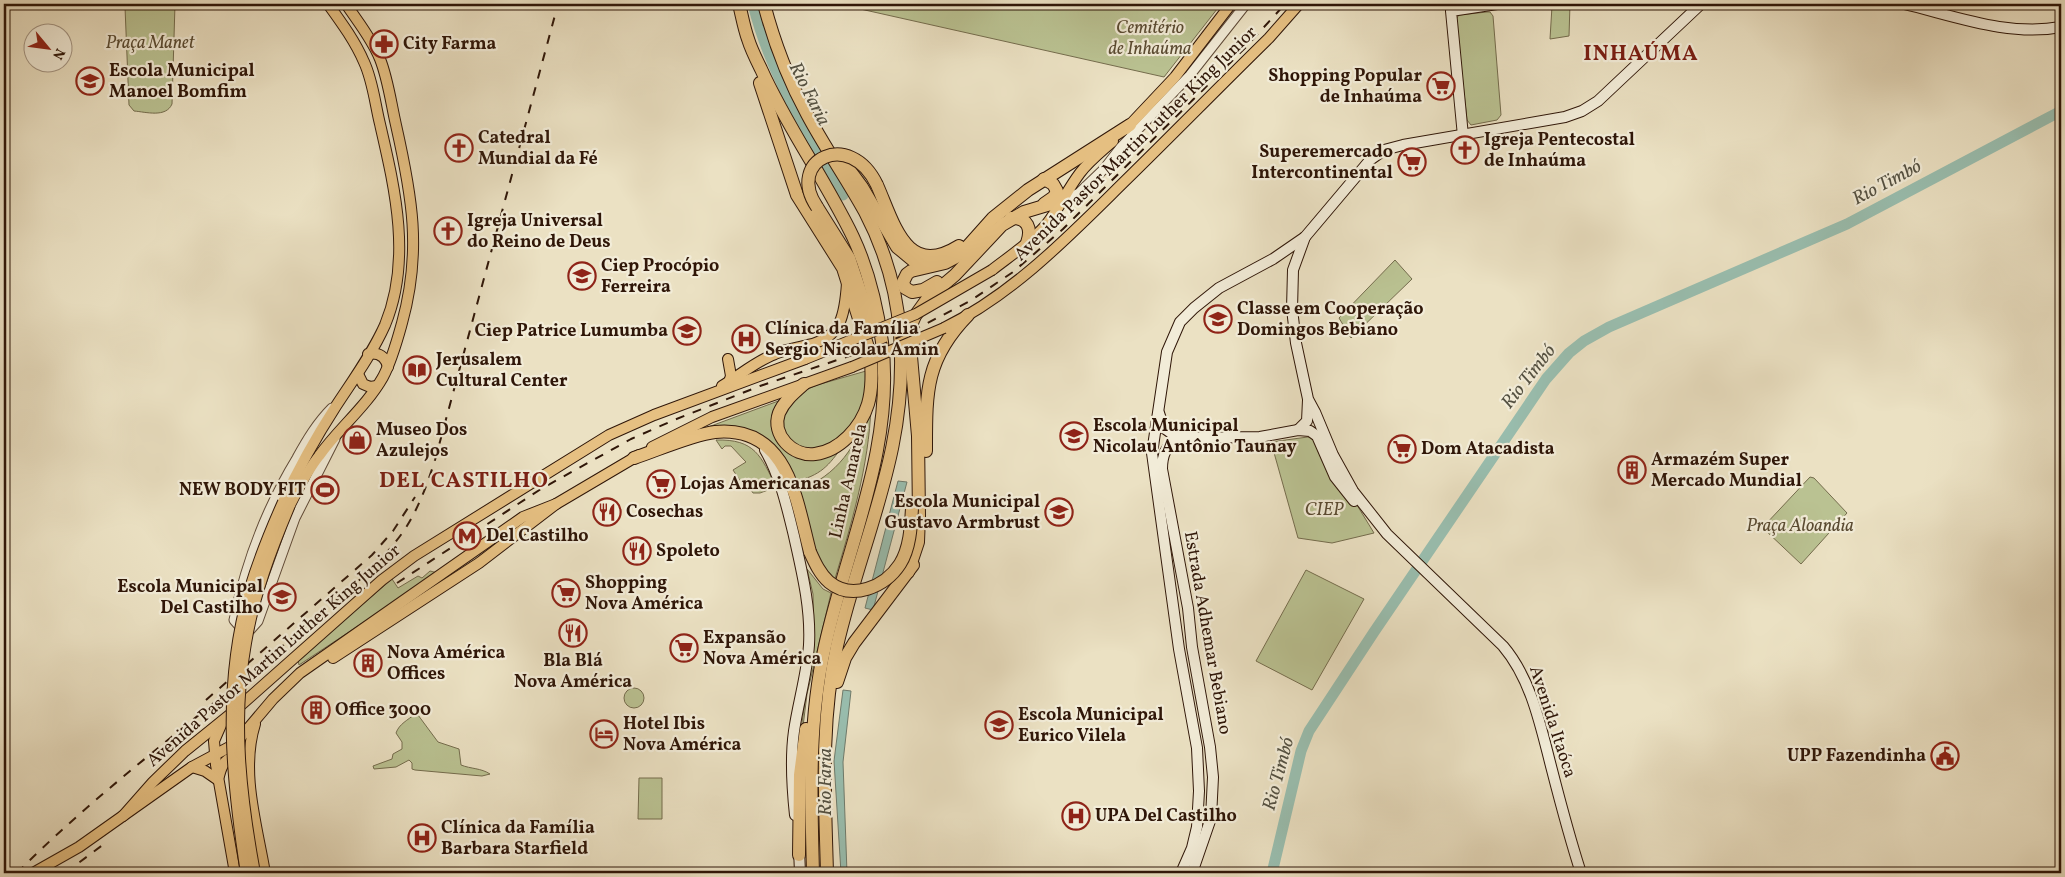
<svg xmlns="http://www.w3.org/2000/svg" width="2065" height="877" viewBox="0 0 2065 877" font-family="Vollkorn,serif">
	<rect width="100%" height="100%" fill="#ebe1c3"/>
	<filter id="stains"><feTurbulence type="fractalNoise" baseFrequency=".004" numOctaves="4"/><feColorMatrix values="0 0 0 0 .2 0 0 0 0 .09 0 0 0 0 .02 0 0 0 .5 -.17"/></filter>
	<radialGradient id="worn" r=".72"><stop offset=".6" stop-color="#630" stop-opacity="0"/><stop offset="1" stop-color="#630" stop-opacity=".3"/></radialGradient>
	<!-- green -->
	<g fill="#bac292" stroke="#746c4d">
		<path d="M 127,4 L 175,4 L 172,104 C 166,118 146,112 134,111 L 129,105 L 125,7 Z"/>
		<path d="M 838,4 L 1221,4 L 1164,77 Z"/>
		<path d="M 1570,4 L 1569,36 L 1550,39 L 1552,6 Z"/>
		<path d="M 1487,12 L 1490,12 L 1493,16 L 1501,115 L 1497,120 L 1471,125 L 1467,120 L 1456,19 L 1459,15 Z"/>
		<path d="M 1395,260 L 1412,279 L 1351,338 L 1339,318 Z"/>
		<path d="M 866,371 L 866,399 L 853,426 L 828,447 L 803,450 L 782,433 L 784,410 L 801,392 L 817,385 Z"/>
		<path d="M 781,400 L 777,407 L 790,453 L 844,444 C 828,467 821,475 794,482 L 759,435 L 684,436 Z"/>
		<path d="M 871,406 C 869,466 851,525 834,582 L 819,565 L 797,491 C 839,475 856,446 871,406 Z"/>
		<path d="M 1315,436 L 1374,533 L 1332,543 L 1298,538 L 1271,442 Z"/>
		<path d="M 716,440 C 755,439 761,456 776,487 L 760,493 L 753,493 L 745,481 L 741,482 L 733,470 L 746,462 L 745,461 L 731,446 L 725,446 L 722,449 Z"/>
		<path d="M 1810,477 L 1814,478 L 1847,513 L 1801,564 L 1765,530 L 1764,526 Z"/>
		<path d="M 807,569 L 823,589 L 831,593 L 807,694 L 799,759 L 797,757 L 814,640 L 813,594 Z"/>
		<path d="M 1306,570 L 1364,599 L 1312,690 L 1256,661 Z"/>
		<path d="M 430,571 L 438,573 L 299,665 L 298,660 L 392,579 L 398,588 L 418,576 L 422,578 Z"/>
		<circle cx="634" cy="698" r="10"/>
		<path d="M 415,714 L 418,715 L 438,742 L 459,749 L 461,765 C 471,769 481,768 490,774 L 482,776 L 415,770 L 412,769 L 412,763 L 409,760 L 396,767 L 374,769 L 373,766 L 392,759 L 393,754 L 402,749 L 402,742 L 396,733 C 399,724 408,720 415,714 Z"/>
		<path d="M 639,778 L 662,778 L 662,819 L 638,819 Z"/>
	</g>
	<!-- water -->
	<g fill="#99beaf" stroke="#6f7b6c">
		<path d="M 898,481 L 907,482 L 873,610 L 865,608 Z"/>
		<path d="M 843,690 L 851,691 L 843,762 L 847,873 L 841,873 L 834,761 Z"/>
	</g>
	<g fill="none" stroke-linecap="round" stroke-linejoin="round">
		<!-- river -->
		<g stroke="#99beaf" stroke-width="11">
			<path d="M 753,4 C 770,74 808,133 843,195"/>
			<path d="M 1272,873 L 1301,751 L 1309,731 L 1374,632 L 1546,379 L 1569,353 L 1584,341 L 1609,327 L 1847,224 L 2061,111"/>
		</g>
		<!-- tertiary casing -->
		<g stroke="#5e4937" stroke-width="11">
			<g id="tertiary">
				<path d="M 1064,200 L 1079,193 L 1104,169 L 1121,147 L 1190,75 L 1246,4"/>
				<path d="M 332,408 C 317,423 307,440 297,458 C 266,509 246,562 234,620 L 242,629 L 250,630 L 258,621 L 295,518 L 335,439"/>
			</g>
		</g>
		<!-- secondary casing -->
		<g stroke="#2f1608" stroke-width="12">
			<g id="secondary">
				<path d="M 1904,4 C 1955,16 2009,37 2061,27"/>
				<path d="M 1463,136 L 1451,11 L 1497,4"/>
				<path d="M 1305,237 L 1293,270 L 1292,309 L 1296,343 L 1308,399 L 1315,412 L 1333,455 L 1353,491 L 1387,534 L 1503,646 C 1532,680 1541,728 1552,770 C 1561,805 1570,839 1581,873"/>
				<path d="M 1159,413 L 1164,428 L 1178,438 L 1260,437 L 1298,430 L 1310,431 L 1317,436 L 1335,477 L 1354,501"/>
				<path d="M 1298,430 L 1307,421 L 1308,400"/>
				<path d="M 1178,438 C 1166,446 1162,455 1162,469 L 1188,608 L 1192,647 L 1210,747 L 1213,777 L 1211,818 L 1192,873"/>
				<path d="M 765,450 C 780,476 787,507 794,536 C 802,572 811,608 809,645 C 807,674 798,703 794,731 C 790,759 792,787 795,815"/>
				<path d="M 799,849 L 800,873"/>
				<path d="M 1181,873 L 1192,848 L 1197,827 L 1199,791 L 1197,748 L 1179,649 L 1152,453 L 1167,352 L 1180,322 L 1194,308 L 1219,288 L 1273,259 L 1305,237 L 1370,160 L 1384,150 L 1403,145 L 1565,117 L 1582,111 L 1598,101 L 1701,4"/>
			</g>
		</g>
		<!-- primary casing -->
		<g stroke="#2f1608" stroke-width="12">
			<g id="primary">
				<path d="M 1126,129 L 1175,77 L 1231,4"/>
				<path d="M 992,270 C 1010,256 1030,243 1046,225 C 1059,209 1067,190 1080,173 C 1089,161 1102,151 1113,141"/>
				<path d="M 944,328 C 1015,293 1070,235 1126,180 C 1174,133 1221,85 1269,38 L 1299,4"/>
				<path d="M 368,354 C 379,352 386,357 388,367"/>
				<path d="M 728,359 L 731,376 L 729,382"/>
				<path d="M 358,374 L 363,384 L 370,387 L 377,386"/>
				<path d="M 722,386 C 739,376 756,361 775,354 C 785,349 797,348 808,345 C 842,338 845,313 847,283"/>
				<path d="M 652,447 L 712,417 L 852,367"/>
				<path d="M 283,502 C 298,469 316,437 336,406 C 353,380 372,354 385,325 C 412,260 395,189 380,124 C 375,104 373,81 364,62 C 355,41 341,22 328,4"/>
				<path d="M 290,505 C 299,488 307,471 319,456 C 339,428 366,407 383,377 C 392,360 397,341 402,323 C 422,251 412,196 396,125 C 391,103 388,79 380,59 C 372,39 358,22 346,4"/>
				<path d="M 333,658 L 479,563 L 556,504 L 639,455"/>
				<path d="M 255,724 C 240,772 257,825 265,873"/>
				<path d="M 221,725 L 214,741 L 216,765 L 235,873"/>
				<path d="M 192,767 L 205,771 L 218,780"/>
				<path d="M 219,776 C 222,764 226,756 240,757"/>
				<path d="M 123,816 L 153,782 L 185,751 L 232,713 L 382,580 L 414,556 L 609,435 L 654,415 L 805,359"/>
				<path d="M 33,873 L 79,847 L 192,767 L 235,744 L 273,699 L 300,673 L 523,517 L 556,504"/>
			</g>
		</g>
		<!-- motorway casing -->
		<g stroke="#2f1608" stroke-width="14">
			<g id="motorway">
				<path d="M 739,4 C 742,16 744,28 748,39 C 751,49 756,59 761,69 C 787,127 825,179 853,237 C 868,269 877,307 882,342 C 895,447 847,546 825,646 C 808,721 811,797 813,873"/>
				<path d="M 764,4 C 774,42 788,79 807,114 C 825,148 847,179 865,212 C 885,250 897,292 900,334 C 909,450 862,537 837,646 C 820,721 825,797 827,873"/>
				<path d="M 760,83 L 797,195 L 843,268 L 871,357"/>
				<path d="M 845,164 L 862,187 L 897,247 L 914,261 L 931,265"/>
				<path d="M 1044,179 L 1053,184 L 1057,191 L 1054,197 L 1044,204"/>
				<path d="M 877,185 C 894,223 906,279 959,246"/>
				<path d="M 817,207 L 849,258 L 872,327"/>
				<path d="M 1011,218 C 1028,217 1032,229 1027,243"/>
				<path d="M 937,282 L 923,290 L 912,292 L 905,288 L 903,282 L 907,274 L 911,271 L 945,263 L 960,255 L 993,218 L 1028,190 L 1130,125"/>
				<path d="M 804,384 C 795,392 784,401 779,413 C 771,435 793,457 815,454 C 840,451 861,427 868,404 C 873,387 872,368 870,350"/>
				<path d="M 926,451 C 926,392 925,359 968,315"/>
				<path d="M 634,458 C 658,450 691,435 715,432 C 788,425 796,499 810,552"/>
				<path d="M 908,572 L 918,542 L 919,516 L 918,436 L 910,345 L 911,325 L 915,316 L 928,298 L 955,275 L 1002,225 L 1024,212 L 1064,200"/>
				<path d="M 837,682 L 845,658 L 854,643 L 913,565"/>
				<path d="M 799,855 L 800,775 L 806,729"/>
			</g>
		</g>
		<!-- tertiary -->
		<use href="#tertiary" stroke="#f2ecd8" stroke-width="9"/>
		<!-- secondary -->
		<use href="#secondary" stroke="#f2ecd8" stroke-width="10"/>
		<!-- primary -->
		<use href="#primary" stroke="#e6c082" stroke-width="10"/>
		<!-- motorway -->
		<use href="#motorway" stroke="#e6c082" stroke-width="12"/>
		<!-- rail -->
		<g stroke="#2f1608" stroke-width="2" stroke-dasharray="9 9" stroke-linecap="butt">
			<path d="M 397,583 L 541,489 L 631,439 L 674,420 L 760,386 L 879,346 L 908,333 L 970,301 L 1013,272 L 1063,229 L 1245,48 L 1285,4"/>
			<path d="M 206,700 L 372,555 L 393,531 L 415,497"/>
			<path d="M 17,873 C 104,785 206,713 299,632 C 335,601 375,571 403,532 C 418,510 427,485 435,460 L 558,4"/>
			<path d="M 65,873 L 104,844"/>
		</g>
		<!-- primary-bridge casing -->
		<g stroke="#2f1608" stroke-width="12" stroke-linecap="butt">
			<g id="primary-bridge">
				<path d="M 805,359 L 916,314 L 992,270"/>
				<path d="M 852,367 L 944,328"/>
				<path d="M 246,873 C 231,777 222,687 249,591 C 258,561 270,531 283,502"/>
				<path d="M 255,873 C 241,797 232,720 246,643 C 254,595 271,550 290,505"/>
			</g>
		</g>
		<!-- motorway-bridge casing -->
		<g stroke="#2f1608" stroke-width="14" stroke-linecap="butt">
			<g id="motorway-bridge">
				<path d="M 817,207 C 785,160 850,128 877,185"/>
				<path d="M 810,552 C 815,563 820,574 829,582 C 852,601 885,587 900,564 C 910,548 911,527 912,508"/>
			</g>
		</g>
		<!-- primary-bridge -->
		<use href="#primary-bridge" stroke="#e6c082" stroke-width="10"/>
		<!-- motorway-bridge -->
		<use href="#motorway-bridge" stroke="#e6c082" stroke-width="12"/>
	</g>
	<!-- icons -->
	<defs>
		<g id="pharmacy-ring" transform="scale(1.4375)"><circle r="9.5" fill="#f2ecd8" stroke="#8f2418" stroke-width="1.5"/><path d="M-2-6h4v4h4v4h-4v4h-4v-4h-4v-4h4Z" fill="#8f2418"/></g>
		<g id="school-ring" transform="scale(1.4375)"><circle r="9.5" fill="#f2ecd8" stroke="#8f2418" stroke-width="1.5"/><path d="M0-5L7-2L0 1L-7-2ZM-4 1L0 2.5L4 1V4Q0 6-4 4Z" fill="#8f2418"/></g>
		<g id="supermarket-ring" transform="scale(1.4375)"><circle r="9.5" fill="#f2ecd8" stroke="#8f2418" stroke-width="1.5"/><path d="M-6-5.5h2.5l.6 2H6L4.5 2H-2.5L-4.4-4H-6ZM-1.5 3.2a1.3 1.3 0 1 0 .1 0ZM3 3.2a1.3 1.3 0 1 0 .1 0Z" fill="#8f2418"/></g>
		<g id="church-ring" transform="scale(1.4375)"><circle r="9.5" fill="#f2ecd8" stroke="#8f2418" stroke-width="1.5"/><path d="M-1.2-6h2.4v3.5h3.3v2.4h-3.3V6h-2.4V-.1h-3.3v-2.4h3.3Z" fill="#8f2418"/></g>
		<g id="hospital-ring" transform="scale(1.4375)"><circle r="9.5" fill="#f2ecd8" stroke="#8f2418" stroke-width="1.5"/><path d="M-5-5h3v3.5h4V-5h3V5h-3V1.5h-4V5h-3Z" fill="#8f2418"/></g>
		<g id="library-ring" transform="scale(1.4375)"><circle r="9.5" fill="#f2ecd8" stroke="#8f2418" stroke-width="1.5"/><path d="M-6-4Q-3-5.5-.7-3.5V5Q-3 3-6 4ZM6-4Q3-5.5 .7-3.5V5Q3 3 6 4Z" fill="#8f2418"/></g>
		<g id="shop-ring" transform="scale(1.4375)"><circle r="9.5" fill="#f2ecd8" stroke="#8f2418" stroke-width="1.5"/><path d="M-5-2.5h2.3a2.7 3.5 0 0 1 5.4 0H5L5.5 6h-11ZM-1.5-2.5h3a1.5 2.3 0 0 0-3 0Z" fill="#8f2418"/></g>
		<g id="building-ring" transform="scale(1.4375)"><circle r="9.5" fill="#f2ecd8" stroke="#8f2418" stroke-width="1.5"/><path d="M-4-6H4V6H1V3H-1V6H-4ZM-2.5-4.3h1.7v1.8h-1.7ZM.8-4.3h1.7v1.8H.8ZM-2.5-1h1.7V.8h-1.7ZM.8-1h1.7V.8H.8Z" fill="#8f2418"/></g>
		<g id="stadium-ring" transform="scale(1.4375)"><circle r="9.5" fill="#f2ecd8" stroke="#8f2418" stroke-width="1.5"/><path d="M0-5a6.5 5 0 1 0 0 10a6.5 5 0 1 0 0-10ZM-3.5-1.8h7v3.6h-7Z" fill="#8f2418"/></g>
		<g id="restaurant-ring" transform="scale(1.4375)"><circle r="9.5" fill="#f2ecd8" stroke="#8f2418" stroke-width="1.5"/><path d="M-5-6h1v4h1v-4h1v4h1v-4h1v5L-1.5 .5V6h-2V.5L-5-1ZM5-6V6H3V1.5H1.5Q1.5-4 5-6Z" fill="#8f2418"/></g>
		<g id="metro-ring" transform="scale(1.4375)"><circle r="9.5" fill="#f2ecd8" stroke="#8f2418" stroke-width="1.5"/><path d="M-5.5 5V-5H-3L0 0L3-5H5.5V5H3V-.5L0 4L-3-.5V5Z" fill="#8f2418"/></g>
		<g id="hotel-ring" transform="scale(1.4375)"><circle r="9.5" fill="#f2ecd8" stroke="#8f2418" stroke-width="1.5"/><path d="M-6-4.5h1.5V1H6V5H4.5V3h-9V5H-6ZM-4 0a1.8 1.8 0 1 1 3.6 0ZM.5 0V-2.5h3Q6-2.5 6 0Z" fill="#8f2418"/></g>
		<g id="civic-ring" transform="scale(1.4375)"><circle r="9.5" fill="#f2ecd8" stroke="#8f2418" stroke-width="1.5"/><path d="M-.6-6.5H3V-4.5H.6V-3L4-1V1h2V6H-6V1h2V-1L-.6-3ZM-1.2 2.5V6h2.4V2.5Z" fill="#8f2418"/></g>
	</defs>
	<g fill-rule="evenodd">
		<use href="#pharmacy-ring" x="384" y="44"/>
		<use href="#school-ring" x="90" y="81"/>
		<use href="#supermarket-ring" x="1441" y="86"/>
		<use href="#church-ring" x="459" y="148"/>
		<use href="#church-ring" x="1465" y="150"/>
		<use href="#supermarket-ring" x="1412" y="162"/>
		<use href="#church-ring" x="448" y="231"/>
		<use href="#school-ring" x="582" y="276"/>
		<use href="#school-ring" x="1218" y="319"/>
		<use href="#school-ring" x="687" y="331"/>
		<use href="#hospital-ring" x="746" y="339"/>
		<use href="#library-ring" x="417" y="370"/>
		<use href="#school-ring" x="1074" y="436"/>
		<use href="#shop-ring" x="357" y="440"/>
		<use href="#supermarket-ring" x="1402" y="449"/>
		<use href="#building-ring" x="1632" y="470"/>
		<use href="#supermarket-ring" x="661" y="484"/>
		<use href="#stadium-ring" x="325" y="490"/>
		<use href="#restaurant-ring" x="607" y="512"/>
		<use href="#school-ring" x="1059" y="512"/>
		<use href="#metro-ring" x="467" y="536"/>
		<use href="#restaurant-ring" x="637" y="551"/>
		<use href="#supermarket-ring" x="566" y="593"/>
		<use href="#school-ring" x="282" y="597"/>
		<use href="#restaurant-ring" x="573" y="633"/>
		<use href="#supermarket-ring" x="684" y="648"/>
		<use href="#building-ring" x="368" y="663"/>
		<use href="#building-ring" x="316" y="710"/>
		<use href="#school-ring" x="999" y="725"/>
		<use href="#hotel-ring" x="604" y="734"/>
		<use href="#civic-ring" x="1945" y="756"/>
		<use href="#hospital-ring" x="1076" y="816"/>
		<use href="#hospital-ring" x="422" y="838"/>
	</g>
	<g text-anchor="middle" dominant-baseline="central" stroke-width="4.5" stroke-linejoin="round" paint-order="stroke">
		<!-- park labels -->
		<g font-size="18" font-style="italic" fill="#594a31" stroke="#f2ecd8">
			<text x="1150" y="28">Cemitério<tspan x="1150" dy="21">de Inhaúma</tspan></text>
			<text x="150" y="43">Praça Manet</text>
			<text x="1324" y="510">CIEP</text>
			<text x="1800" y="526">Praça Aloandia</text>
		</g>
		<!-- poi labels -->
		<g font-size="18" font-weight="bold" fill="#2f1608" stroke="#f2ecd8" text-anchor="start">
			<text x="403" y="44">City Farma</text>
			<text x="109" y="71">Escola Municipal<tspan x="109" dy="21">Manoel Bomfim</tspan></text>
			<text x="1422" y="76" text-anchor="end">Shopping Popular<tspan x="1422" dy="21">de Inhaúma</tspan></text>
			<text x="478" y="138">Catedral<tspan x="478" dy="21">Mundial da Fé</tspan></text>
			<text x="1484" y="140">Igreja Pentecostal<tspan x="1484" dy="21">de Inhaúma</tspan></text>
			<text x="1393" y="152" text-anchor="end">Superemercado<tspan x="1393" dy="21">Intercontinental</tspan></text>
			<text x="467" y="221">Igreja Universal<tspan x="467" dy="21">do Reino de Deus</tspan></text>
			<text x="601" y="266">Ciep Procópio<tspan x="601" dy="21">Ferreira</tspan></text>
			<text x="1237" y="309">Classe em Cooperação<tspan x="1237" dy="21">Domingos Bebiano</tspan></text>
			<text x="765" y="329">Clínica da Família<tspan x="765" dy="21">Sergio Nicolau Amin</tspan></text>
			<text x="668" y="331" text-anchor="end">Ciep Patrice Lumumba</text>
			<text x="436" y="360">Jerusalem<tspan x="436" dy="21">Cultural Center</tspan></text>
			<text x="1093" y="426">Escola Municipal<tspan x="1093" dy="21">Nicolau Antônio Taunay</tspan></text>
			<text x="376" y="430">Museo Dos<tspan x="376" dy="21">Azulejos</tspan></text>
			<text x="1421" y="449">Dom Atacadista</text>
			<text x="1651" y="460">Armazém Super<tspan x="1651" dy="21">Mercado Mundial</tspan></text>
			<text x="680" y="484">Lojas Americanas</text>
			<text x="306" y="490" text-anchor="end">NEW BODY FIT</text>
			<text x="1040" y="502" text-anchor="end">Escola Municipal<tspan x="1040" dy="21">Gustavo Armbrust</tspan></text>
			<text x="626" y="512">Cosechas</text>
			<text x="486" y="536">Del Castilho</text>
			<text x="656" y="551">Spoleto</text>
			<text x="585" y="583">Shopping<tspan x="585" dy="21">Nova América</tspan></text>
			<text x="263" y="587" text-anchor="end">Escola Municipal<tspan x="263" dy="21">Del Castilho</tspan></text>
			<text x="703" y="638">Expansão<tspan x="703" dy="21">Nova América</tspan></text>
			<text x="387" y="653">Nova América<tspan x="387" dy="21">Offices</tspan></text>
			<text x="573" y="661" text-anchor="middle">Bla Blá<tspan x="573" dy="21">Nova América</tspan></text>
			<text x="335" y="710">Office 3000</text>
			<text x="1018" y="715">Escola Municipal<tspan x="1018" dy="21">Eurico Vilela</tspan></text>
			<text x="623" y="724">Hotel Ibis<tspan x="623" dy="21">Nova América</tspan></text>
			<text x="1926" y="756" text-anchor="end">UPP Fazendinha</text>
			<text x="1095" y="816">UPA Del Castilho</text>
			<text x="441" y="828">Clínica da Família<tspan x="441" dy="21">Barbara Starfield</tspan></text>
		</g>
		<!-- street labels -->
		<g font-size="18" fill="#2f1608" stroke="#f2ecd8">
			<text transform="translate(1136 144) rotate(-44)">Avenida Pastor Martin Luther King Junior</text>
			<text transform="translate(849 481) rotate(-77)">Linha Amarela</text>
			<text transform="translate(1207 633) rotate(80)">Estrada Adhemar Bebiano</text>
			<text transform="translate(274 656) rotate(-41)">Avenida Pastor Martin Luther King Junior</text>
			<text transform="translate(1552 722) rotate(72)">Avenida Itaóca</text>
		</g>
		<!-- water labels -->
		<g font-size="19" font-style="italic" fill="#545142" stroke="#f2ecd8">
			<text transform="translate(809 94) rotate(63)">Rio Faria</text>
			<text transform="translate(1887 183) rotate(-28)">Rio Timbó</text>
			<text transform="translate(1529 377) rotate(-52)">Rio Timbó</text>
			<text transform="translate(1279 774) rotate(-75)">Rio Timbó</text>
			<text transform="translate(826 782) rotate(-90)">Rio Faria</text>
		</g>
		<!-- district labels -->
		<g font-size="22" font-weight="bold" letter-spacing="1" fill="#7a1f14" stroke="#f2ecd8">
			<text x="1641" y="54">INHAÚMA</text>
			<text x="464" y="481">DEL CASTILHO</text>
		</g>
	</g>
	<!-- margin -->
	<rect width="2065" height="877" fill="none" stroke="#ebe1c3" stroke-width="20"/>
	<rect x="5" y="5" width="2055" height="867" fill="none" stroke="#2f1608" stroke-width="2.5"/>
	<rect x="10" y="10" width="2045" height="857" fill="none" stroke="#2f1608"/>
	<!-- north arrow -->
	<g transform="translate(48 48) rotate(119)"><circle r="24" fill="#f2ecd8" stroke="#a49685"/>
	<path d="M0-4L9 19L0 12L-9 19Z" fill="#8f2418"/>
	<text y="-8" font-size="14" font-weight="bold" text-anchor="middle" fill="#2f1608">N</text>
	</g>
	<rect width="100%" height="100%" filter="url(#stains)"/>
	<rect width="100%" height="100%" fill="url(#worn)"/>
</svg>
